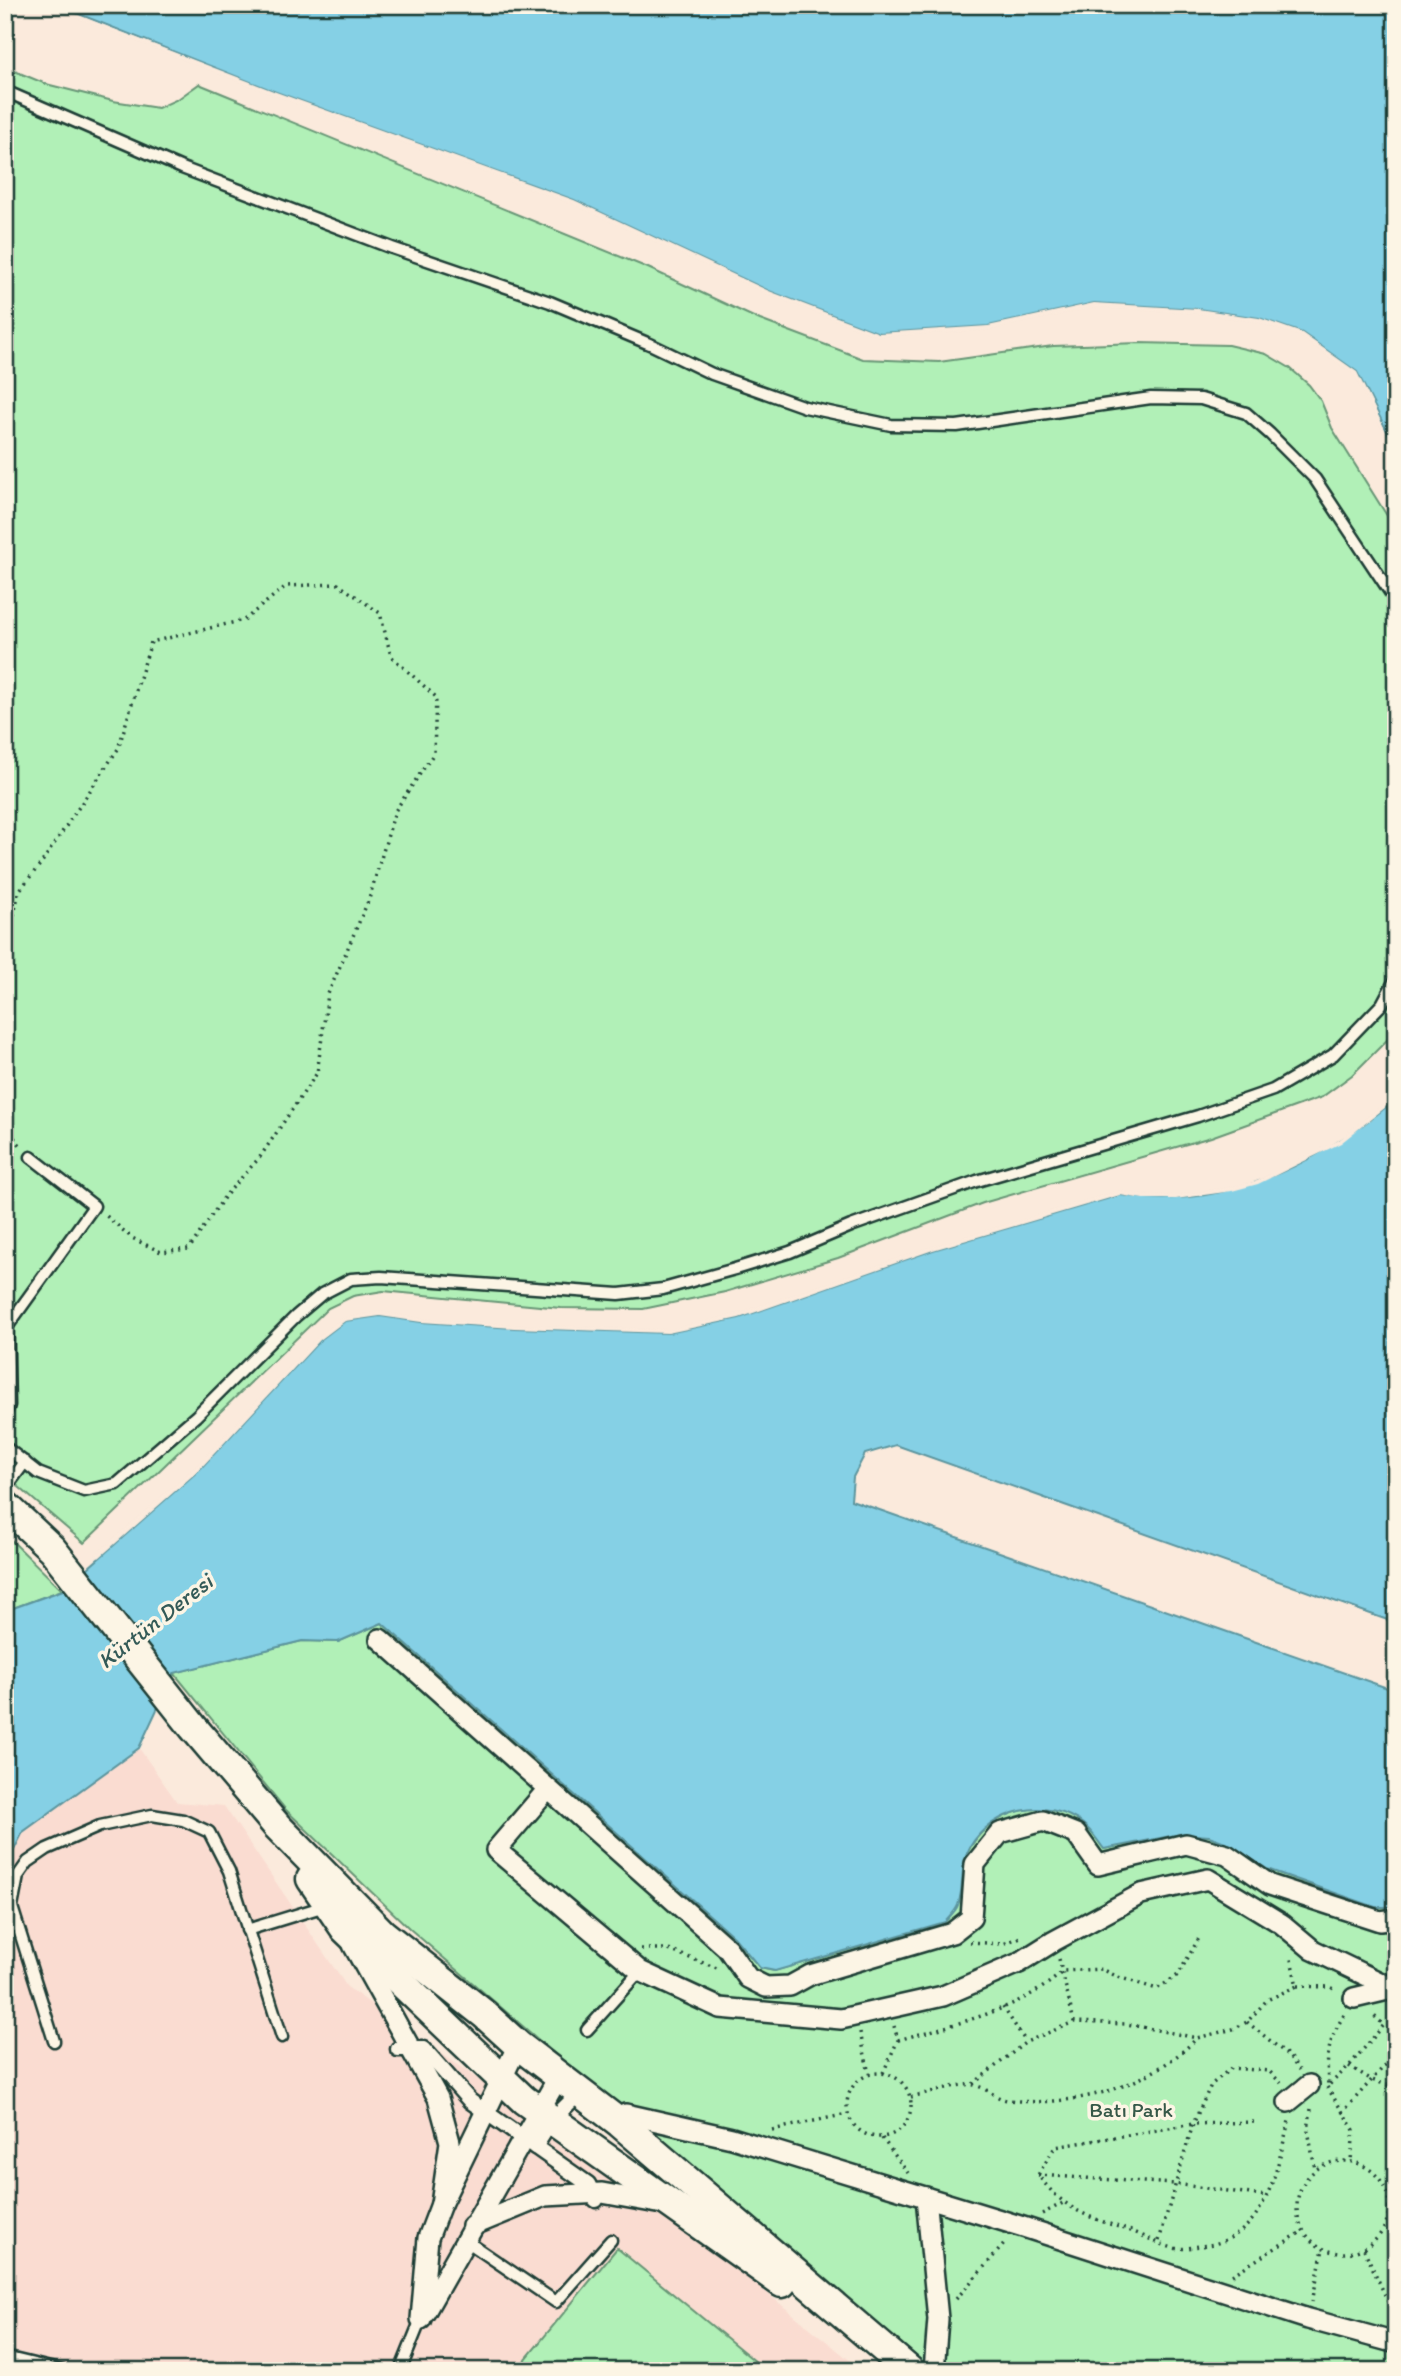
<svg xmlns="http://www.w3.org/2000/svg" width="1401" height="2376" viewBox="0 0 1401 2376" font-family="Itim,sans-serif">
	<rect width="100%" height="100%" fill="#fbeadc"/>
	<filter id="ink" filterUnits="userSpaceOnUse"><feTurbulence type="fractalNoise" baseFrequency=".0143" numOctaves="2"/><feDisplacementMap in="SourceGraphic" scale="14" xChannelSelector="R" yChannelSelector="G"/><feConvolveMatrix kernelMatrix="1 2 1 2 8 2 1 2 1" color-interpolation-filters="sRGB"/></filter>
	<g filter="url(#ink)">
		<!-- built -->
		<path fill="#fadcd1" d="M 139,1748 L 177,1802 L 224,1806 L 347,1987 L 672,2216 L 863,2371 L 5,2371 L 5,1868 L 23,1832 Z"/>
		<!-- green -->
		<g fill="#b1f0b7" stroke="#689676" stroke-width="2">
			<path d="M 5,67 L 46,84 L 113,101 L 158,108 L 178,99 L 199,84 L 648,268 L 760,320 L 863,359 L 939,362 L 1053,346 L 1139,343 L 1228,345 L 1266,354 L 1290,368 L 1309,385 L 1321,401 L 1332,428 L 1396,530 L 1395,1032 L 1352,1075 L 1322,1097 L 1211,1137 L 983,1203 L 838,1258 L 725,1292 L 643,1309 L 561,1308 L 383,1291 L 353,1296 L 328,1308 L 84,1543 L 5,1475 Z"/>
			<path d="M 5,1534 L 62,1590 L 5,1611 Z"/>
			<path d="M 382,1623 L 734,1937 L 760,1968 L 774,1971 L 945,1922 C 950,1909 957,1895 961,1882 C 965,1869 963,1858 971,1846 C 994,1809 1048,1795 1083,1824 C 1092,1831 1098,1840 1104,1849 L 1181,1834 L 1209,1836 L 1225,1842 L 1267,1869 L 1375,1907 L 1396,1907 L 1396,2371 L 934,2371 L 555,2054 L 410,1929 L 285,1809 L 174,1673 L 302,1641 L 338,1642 Z"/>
			<path d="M 617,2248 L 767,2371 L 516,2371 Z"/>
		</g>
		<!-- water -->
		<g fill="#85d0e5" stroke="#5c959e" stroke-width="2">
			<path d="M 56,5 L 1396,5 L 1396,449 L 1357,372 L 1302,333 L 1259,318 L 1198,309 L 1094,303 L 988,326 L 879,333 L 769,291 L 574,200 L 276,92 Z"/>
			<path d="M 1396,1099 L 1396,1623 L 896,1445 L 865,1454 L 853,1477 L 851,1500 L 1396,1691 L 1396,1907 L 1375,1907 L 1267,1869 L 1225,1842 L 1209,1836 L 1181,1834 L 1104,1849 C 1097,1840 1092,1831 1083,1824 C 1047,1796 992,1809 970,1847 C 959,1866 965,1886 958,1905 C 956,1911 949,1917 945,1922 L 775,1971 L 760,1968 L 734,1937 L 382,1623 L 338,1642 L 302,1641 L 174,1673 L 139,1748 L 23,1832 L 5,1868 L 5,1611 L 63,1590 L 199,1470 L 320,1340 L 345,1321 L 380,1316 L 421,1322 L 514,1328 L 668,1333 L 739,1318 L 933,1250 L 1120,1195 C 1223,1212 1318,1164 1396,1099 Z"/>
		</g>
		<!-- pier -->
		<g fill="#fbeadc">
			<path d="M 52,5 L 276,92 L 574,200 L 769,291 L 879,333 L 988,326 L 1094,303 L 1198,309 L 1259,318 L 1302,333 L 1357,372 L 1396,452 L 1393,450 L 1354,374 L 1300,336 L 1258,322 L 1197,313 L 1094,307 L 988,330 L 878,336 L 768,294 L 573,204 L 274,95 L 55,9 Z"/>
			<path d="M 1396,1095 L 1396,1099 L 1341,1143 L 1258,1184 L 1232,1191 L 1176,1199 L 1143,1199 L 1120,1195 L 933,1250 L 739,1318 L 668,1333 L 514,1328 L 421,1322 L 380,1316 L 345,1321 L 320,1340 L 199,1470 L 99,1558 L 96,1555 L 196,1467 L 318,1337 L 344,1318 L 380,1312 L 422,1319 L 515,1325 L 668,1330 L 738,1314 L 932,1247 L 1119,1191 L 1143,1195 L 1176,1196 L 1232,1187 L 1257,1181 L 1339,1140 Z"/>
		</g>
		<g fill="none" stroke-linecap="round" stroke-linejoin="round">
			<!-- service casing -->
			<g stroke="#1f3d34" stroke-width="15">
				<g id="service">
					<path d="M 5,91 L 182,168 L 392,248 L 550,302 L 652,345 L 712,374 L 805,407 L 891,425 L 957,426 L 1151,398 L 1201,399 L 1246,413 L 1270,434 L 1315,479 L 1396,601"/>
					<path d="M 5,1415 L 9,1405 L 7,1327 L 94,1206 L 31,1157"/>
					<path d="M 5,1447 L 38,1473 L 84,1491 L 117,1484 L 196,1416 L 296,1316 L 322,1294 L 351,1279 L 381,1277 L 619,1294 L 663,1289 L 735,1269 L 790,1252 L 851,1226 L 977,1181 L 1198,1116 L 1273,1090 L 1333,1055 L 1382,1004 L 1396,978"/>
					<path d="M 5,1482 L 11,1481 L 25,1462"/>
					<path d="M 247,1930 L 325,1906"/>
					<path d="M 587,2030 L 640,1971"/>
					<path d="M 54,2041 L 12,1907 L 18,1876 L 28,1862 L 47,1849 L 100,1826 L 152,1815 L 183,1820 L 209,1832 L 229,1871 L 282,2037"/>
					<path d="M 465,2240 L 556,2302 L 611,2240"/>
					<path d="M 5,2357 L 63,2371"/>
					<path d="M 400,2371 L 421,2319"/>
				</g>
			</g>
			<!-- pedestrian casing -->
			<g stroke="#1f3d34" stroke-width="19">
				<g id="pedestrian">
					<path d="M 398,2049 L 424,2049 L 470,2101 L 588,2184 L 596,2200"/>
					<path d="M 535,2147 L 552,2120 L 583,2089"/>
				</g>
			</g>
			<!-- minor casing -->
			<g stroke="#1f3d34" stroke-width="24">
				<g id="minor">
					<path d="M 380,1639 L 727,1948 L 748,1978 L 766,1987 L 790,1986 L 810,1975 L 952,1933 L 971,1918 L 975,1864 L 1000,1833 L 1043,1821 L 1076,1834 L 1098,1865 L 1186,1844 L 1227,1855 L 1270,1885 L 1380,1921 L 1396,1919"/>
					<path d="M 548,1789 L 496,1850 L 640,1971 L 720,2008 L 841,2019 L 943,1996 L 1019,1963 L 1054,1941 L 1141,1894 L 1208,1879 L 1282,1924 L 1313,1950 L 1396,1990"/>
					<path d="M 353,1945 L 438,2098 L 450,2142 L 441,2204"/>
					<path d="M 1354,1998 L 1396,1988"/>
					<path d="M 1288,2102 L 1309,2085"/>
					<path d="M 620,2123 L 626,2114 L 732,2138 L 1020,2226 L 1308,2319 L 1396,2343"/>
					<path d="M 926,2197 L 938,2319 L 934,2371"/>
					<path d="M 472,2226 L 545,2196 L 602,2193 L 663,2204"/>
					<path d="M 425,2312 L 559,2076"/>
					<path d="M 421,2319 L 428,2238 L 441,2204 L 518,2045"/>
				</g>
			</g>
			<!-- secondary casing -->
			<g stroke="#1f3d34" stroke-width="33">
				<g id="secondary">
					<path d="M 5,1505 L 52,1549 L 193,1727 L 277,1826 L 383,1934 L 484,2014 L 518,2045 L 620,2123 L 910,2371"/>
					<path d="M 311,1879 L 345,1929 L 524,2100 L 782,2283"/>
				</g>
			</g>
			<!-- path -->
			<g stroke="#1f3d34" stroke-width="3.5" stroke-dasharray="2 5" stroke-linecap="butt">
				<path d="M 5,934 L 12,925 L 19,891 L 42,862 L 118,749 L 151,642 L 244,620 L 286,586 L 338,584 L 380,613 L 391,656 L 436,697 L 434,753 L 395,811 L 369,899 L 328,994 L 317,1073 L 260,1157 L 225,1196 L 189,1249 L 161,1252 L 132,1238 L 104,1214"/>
				<path d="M 5,1127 L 22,1147"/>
				<path d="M 970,1942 L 1003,1944 L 1023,1936"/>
				<path d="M 641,1949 L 666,1949 L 717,1968"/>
				<path d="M 1059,1959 L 1074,2022"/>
				<path d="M 1297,1986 L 1330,1987 L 1337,1990"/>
				<path d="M 1003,2007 L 1026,2042"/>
				<path d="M 1344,2015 C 1328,2041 1326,2055 1328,2086 L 1349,2066 L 1384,2025 L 1372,2014"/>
				<path d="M 1247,2022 L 1289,2056 L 1299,2070"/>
				<path d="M 860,2032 L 869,2074"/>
				<path d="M 898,2040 C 953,2024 1021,2011 1063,1971 L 1102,1969 L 1118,1977 L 1157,1989 L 1178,1975 L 1199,1938"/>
				<path d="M 1349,2066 L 1372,2080 L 1396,2088"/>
				<circle cx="879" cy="2105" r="32"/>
				<path d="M 883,2073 L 898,2040 L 894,2026"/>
				<path d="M 973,2084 L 1026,2042 L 1074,2022 L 1127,2024 L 1197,2038 L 1233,2029 L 1247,2022 L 1267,2000 L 1297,1986 L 1290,1955"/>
				<path d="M 1327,2087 L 1354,2130 L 1351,2160"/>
				<path d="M 911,2097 C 923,2094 964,2082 974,2085 C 986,2087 996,2099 1008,2100 C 1076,2108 1149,2087 1197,2038"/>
				<path d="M 1311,2109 L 1308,2130 L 1315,2169"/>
				<path d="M 1342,2113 L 1396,2053"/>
				<path d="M 1254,2122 L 1193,2124 L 1055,2147 L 1038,2175 C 1064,2210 1088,2217 1128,2230 C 1143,2235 1158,2244 1173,2248 C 1181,2250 1192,2247 1200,2246 C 1266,2241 1275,2174 1289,2121"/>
				<path d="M 772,2130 L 847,2114"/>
				<path d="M 882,2138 L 908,2173"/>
				<circle cx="1343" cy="2207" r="46"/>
				<path d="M 1038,2175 L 1175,2184 L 1266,2196"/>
				<path d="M 1042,2214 L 1063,2203"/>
				<path d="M 1159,2241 L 1193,2124 L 1211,2085 L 1231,2068 L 1269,2071 L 1281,2083"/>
				<path d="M 1364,2249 L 1396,2319"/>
				<path d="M 1232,2275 L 1303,2231"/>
				<path d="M 956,2299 L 1006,2242"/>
				<path d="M 1312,2302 L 1323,2249"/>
			</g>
			<!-- service -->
			<use href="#service" stroke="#fcf5e5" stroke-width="10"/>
			<!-- pedestrian -->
			<use href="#pedestrian" stroke="#fcf5e5" stroke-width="14"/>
			<!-- minor -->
			<use href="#minor" stroke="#fcf5e5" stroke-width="19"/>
			<!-- secondary -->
			<use href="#secondary" stroke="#fcf5e5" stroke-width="28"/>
		</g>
	</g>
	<g text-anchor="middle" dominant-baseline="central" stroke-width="7" stroke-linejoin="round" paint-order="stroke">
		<!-- park labels -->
		<g font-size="21" fill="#355848" stroke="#fcf5e5">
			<text x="1131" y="2109">Batı Park</text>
		</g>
		<!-- water labels -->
		<g font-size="23" font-style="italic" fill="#335a57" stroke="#fcf5e5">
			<text transform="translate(155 1621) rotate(-38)">Kürtün Deresi</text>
		</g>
	</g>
	<!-- margin -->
	<rect width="1401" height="2376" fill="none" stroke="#fcf5e5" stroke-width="28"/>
	<rect x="14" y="14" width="1373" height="2348" fill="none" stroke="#1f3d34" stroke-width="2.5" filter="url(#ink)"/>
</svg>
